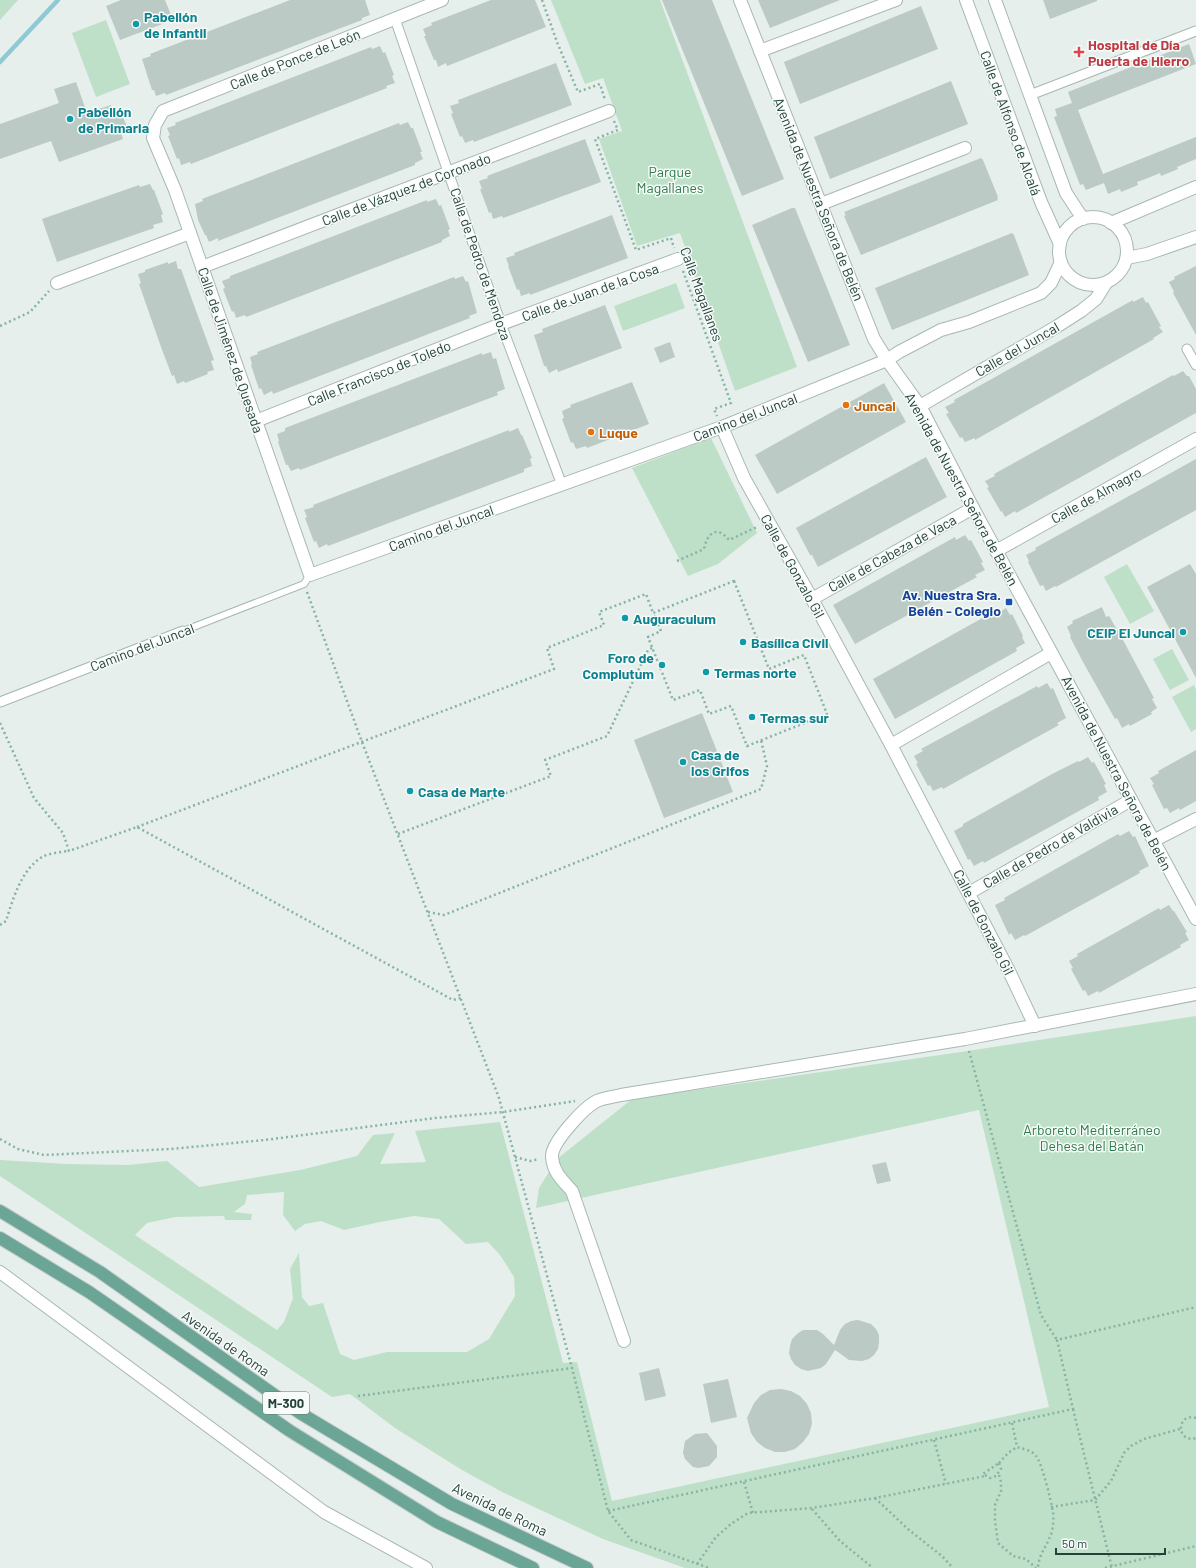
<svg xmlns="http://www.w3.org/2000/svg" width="1196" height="1568" viewBox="0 0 1196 1568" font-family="Barlow,sans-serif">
	<rect width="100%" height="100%" fill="#e6efeb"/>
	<!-- green -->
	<g fill="#bfe0c8" fill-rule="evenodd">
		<path d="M 0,0 L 18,0 L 0,20 Z"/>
		<path d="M 551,0 L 660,0 L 797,367 L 735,391 L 680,233 L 637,246 L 599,139 L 622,131 L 603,78 L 585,84 Z"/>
		<path d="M 106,20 L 130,84 L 96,97 L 72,33 Z"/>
		<path d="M 676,283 L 685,308 L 623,331 L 614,306 Z"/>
		<path d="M 711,438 L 757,533 L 718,564 L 688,576 L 632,468 Z"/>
		<path d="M 1127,564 L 1154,611 L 1130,624 L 1104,577 Z"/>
		<path d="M 1172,649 L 1189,680 L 1170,690 L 1153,659 Z"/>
		<path d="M 1194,685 L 1196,690 L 1196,729 L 1191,732 L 1172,697 Z"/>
		<path d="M 1196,1016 L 1196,1568 L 685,1568 L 603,1539 L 504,1493 L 462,1470 L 395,1428 L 350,1394 L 332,1397 L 0,1176 L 0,1160 L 67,1164 L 128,1165 L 167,1161 L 199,1187 L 300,1170 L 357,1156 L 373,1135 L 395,1133 L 380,1164 L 426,1162 L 415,1131 L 500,1122 L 563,1363 L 577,1362 L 612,1501 L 1049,1407 L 979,1110 L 536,1208 L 539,1188 L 557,1159 L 632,1099 L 961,1052 ZM 284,1192 L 283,1215 L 295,1231 L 305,1224 L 321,1221 L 344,1230 L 380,1222 L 414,1216 L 439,1219 L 466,1244 L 488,1242 L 500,1255 L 514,1277 L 515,1296 L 489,1339 L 467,1352 L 387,1352 L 354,1360 L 340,1354 L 323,1303 L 309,1306 L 302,1297 L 299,1253 L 290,1269 L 293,1298 L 284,1322 L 277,1330 L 135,1235 L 147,1223 L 175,1217 L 224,1216 L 225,1220 L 251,1220 L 252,1214 L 234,1212 L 245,1204 L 247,1195 Z"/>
	</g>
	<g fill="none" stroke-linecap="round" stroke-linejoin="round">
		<!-- stream -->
		<path stroke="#8ec9d4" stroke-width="4.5" d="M 0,62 L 58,0"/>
	</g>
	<!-- building -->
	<g fill="#bbcac4">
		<path d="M 121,0 L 165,0 L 173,20 L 120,40 L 106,6 Z"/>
		<path d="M 290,0 L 365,0 L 370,15 L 362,18 L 362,20 L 166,95 L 165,93 L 156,96 L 154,90 L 152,90 L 142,59 L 151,56 L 150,54 Z"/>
		<path d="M 491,0 L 535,0 L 546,27 L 447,66 L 446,63 L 438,67 L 436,60 L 434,60 L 424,36 L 426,36 L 423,29 L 432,25 L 431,23 Z"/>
		<path d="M 662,0 L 712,0 L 784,179 L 742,196 Z"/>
		<path d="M 758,0 L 840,0 L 770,28 Z"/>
		<path d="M 1043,0 L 1097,0 L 1097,1 L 1050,19 Z"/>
		<path d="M 921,6 L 938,49 L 800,104 L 784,62 Z"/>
		<path d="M 1189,44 L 1196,64 L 1078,110 L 1103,174 L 1196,137 L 1196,159 L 1177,167 L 1178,169 L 1161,176 L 1160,173 L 1148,178 L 1137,182 L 1138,185 L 1121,192 L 1120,189 L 1108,194 L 1104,183 L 1086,190 L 1083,184 L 1080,185 L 1054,117 L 1057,116 L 1055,109 L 1072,103 L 1068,92 Z"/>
		<path d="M 380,46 L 383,53 L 385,52 L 394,75 L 392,76 L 395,83 L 386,86 L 387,88 L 191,164 L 190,162 L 181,165 L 179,158 L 177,159 L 168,136 L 170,135 L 167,128 L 176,125 L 175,123 L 371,47 L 372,49 Z"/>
		<path d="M 556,63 L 572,105 L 474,142 L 473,140 L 465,143 L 462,136 L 460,137 L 451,114 L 453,113 L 450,106 L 459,103 L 458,100 Z"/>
		<path d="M 951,81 L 968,124 L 830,179 L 814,137 Z"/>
		<path d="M 76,82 L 87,113 L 111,105 L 113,112 L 120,109 L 128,130 L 121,133 L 123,139 L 59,162 L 51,141 L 0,159 L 0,124 L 59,103 L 54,89 Z"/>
		<path d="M 408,122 L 411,128 L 413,128 L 422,152 L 420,152 L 423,159 L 415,163 L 415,165 L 218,241 L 218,238 L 209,242 L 206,235 L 205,235 L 198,220 L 195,204 L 203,201 L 202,199 L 399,123 L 400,125 Z"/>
		<path d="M 585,139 L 601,182 L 503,218 L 502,216 L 493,219 L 491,212 L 489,213 L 480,189 L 482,189 L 479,181 L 488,178 L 487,176 Z"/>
		<path d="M 981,158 L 983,160 L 998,197 L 997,198 L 998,200 L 861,255 L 844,216 L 846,215 L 844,212 Z"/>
		<path d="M 150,184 L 153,190 L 154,190 L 163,214 L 161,215 L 163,222 L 153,225 L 154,228 L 57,262 L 42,219 L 139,185 L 140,187 Z"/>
		<path d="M 436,199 L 439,206 L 441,205 L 450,229 L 448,230 L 450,236 L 442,240 L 442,242 L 246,317 L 245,315 L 236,318 L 234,311 L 232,312 L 223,289 L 225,288 L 222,281 L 230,278 L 230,276 L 427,200 L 427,202 Z"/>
		<path d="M 792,208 L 795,208 L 850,345 L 808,362 L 752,225 Z"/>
		<path d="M 612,215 L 628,258 L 530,295 L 530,293 L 521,296 L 519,289 L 517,290 L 508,266 L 509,266 L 506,258 L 515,255 L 514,253 Z"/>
		<path d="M 1012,233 L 1014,235 L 1029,275 L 892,330 L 875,288 Z"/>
		<path d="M 176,261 L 178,269 L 181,269 L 191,297 L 214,360 L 211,361 L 214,370 L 207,372 L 208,374 L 185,383 L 184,381 L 177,384 L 174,375 L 172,376 L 161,347 L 139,284 L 141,283 L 138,274 L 145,272 L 145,270 L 168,262 L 168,264 Z"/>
		<path d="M 1196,266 L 1196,335 L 1173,293 L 1174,292 L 1169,282 L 1175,279 L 1174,277 Z"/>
		<path d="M 463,276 L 466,282 L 468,281 L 477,313 L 469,316 L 470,318 L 273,394 L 272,391 L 264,395 L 261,388 L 259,389 L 251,365 L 252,364 L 250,357 L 258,354 L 257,352 L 454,277 L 455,279 Z"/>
		<path d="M 1143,297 L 1146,303 L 1148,302 L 1161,326 L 1159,327 L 1163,332 L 1153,338 L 1154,339 L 975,440 L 975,438 L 965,442 L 962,437 L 960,438 L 946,414 L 949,413 L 945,407 L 955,402 L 954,400 L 1133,300 L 1133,302 Z"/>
		<path d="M 605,305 L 622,348 L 558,372 L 557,369 L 549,373 L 546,366 L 544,366 L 534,335 L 543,332 L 542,329 Z"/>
		<path d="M 670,342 L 675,357 L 660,363 L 654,348 Z"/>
		<path d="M 491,352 L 493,359 L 496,358 L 505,389 L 497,392 L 498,395 L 300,470 L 299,468 L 291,471 L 288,465 L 286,465 L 278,442 L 279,441 L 277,434 L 285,431 L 285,428 L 482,353 L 482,355 Z"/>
		<path d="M 1183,371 L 1187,376 L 1189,376 L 1196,389 L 1196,413 L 1016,513 L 1015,511 L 1005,517 L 1002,511 L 1001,512 L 987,488 L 989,487 L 985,481 L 995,476 L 994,474 L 1173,375 L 1174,376 Z"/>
		<path d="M 632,382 L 649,424 L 587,448 L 586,446 L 576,449 L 573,442 L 571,443 L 562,419 L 564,418 L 562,411 L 571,407 L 570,405 Z"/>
		<path d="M 884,383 L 906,422 L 777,494 L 755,455 Z"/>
		<path d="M 518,428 L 521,435 L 522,435 L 532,458 L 530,459 L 532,466 L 524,469 L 524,472 L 328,546 L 327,544 L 319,548 L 316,541 L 314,542 L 305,518 L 307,517 L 304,510 L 314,507 L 313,505 L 509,430 L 509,432 Z"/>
		<path d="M 926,457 L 947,497 L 818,567 L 812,555 L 810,555 L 796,528 Z"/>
		<path d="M 1196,459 L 1196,510 L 1056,587 L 1055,586 L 1046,591 L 1043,585 L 1040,586 L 1028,562 L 1029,561 L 1026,555 L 1036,550 L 1035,548 Z"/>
		<path d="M 965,535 L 969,541 L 971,540 L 983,562 L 981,563 L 985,570 L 975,575 L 977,577 L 855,644 L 833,605 L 955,537 L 956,540 Z"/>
		<path d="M 1190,564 L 1196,574 L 1196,678 L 1147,587 Z"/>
		<path d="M 1102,607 L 1106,617 L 1109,616 L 1123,640 L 1154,698 L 1152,699 L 1157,708 L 1151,712 L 1152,714 L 1130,726 L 1129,724 L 1122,728 L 1117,718 L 1115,719 L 1083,662 L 1070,637 L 1071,636 L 1067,627 L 1073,623 L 1072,621 Z"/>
		<path d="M 1006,608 L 1010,615 L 1012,614 L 1023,636 L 1022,637 L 1025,643 L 1016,648 L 1017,651 L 895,719 L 873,679 L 995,611 L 997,614 Z"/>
		<path d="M 1047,683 L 1051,689 L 1053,688 L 1066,718 L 1057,723 L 1059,725 L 943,789 L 942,787 L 933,791 L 930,785 L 928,786 L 916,764 L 918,763 L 914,756 L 923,751 L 921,749 L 1037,686 L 1038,688 Z"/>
		<path d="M 702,713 L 733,792 L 664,818 L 634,740 Z"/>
		<path d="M 1196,750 L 1196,801 L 1180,810 L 1179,808 L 1170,813 L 1167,808 L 1164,809 L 1152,785 L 1154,784 L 1150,778 L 1159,773 L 1158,771 Z"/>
		<path d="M 1088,757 L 1092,763 L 1094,762 L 1106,784 L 1104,785 L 1107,792 L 1098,797 L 1099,800 L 984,863 L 983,861 L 974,866 L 970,859 L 968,860 L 954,831 L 963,826 L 963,824 L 1052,774 L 1078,761 L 1079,762 Z"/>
		<path d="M 1129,831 L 1133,837 L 1135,836 L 1149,866 L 1139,871 L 1140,873 L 1025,936 L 1024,935 L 1015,940 L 1011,933 L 1009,935 L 995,905 L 1005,900 L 1004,898 L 1118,834 L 1120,836 Z"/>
		<path d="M 1169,905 L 1173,911 L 1174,911 L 1187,932 L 1185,933 L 1189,940 L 1180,945 L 1181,947 L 1124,979 L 1099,993 L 1098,991 L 1088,996 L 1085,990 L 1083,991 L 1071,969 L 1073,968 L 1069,961 L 1078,956 L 1077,954 L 1159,908 L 1160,910 Z"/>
		<path d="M 886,1162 L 891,1181 L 877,1184 L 872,1165 Z"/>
		<path d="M 858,1320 L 871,1324 L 876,1329 L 879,1335 L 879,1342 L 878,1349 L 874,1355 L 869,1359 L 862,1361 L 849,1360 L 835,1350 L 826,1364 L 821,1368 L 808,1371 L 801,1369 L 795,1365 L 791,1359 L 789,1353 L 790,1346 L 792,1339 L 797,1334 L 803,1330 L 817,1330 L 823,1334 L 834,1345 L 840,1330 L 845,1324 L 851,1321 Z"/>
		<path d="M 659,1368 L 666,1396 L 645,1401 L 639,1373 Z"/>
		<path d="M 728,1379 L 737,1417 L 711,1423 L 703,1384 Z"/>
		<path d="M 781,1389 L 791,1391 L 800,1396 L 807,1404 L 811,1413 L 812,1424 L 809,1434 L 803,1442 L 795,1449 L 785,1452 L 775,1452 L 765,1448 L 757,1442 L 751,1433 L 747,1418 L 754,1403 L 761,1395 L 770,1390 Z"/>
		<path d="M 707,1433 L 717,1446 L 717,1457 L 709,1466 L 699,1468 L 693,1467 L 685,1459 L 683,1453 L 685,1441 L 695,1434 Z"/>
	</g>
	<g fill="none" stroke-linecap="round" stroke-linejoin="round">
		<!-- service casing -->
		<g stroke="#a8b8b2" stroke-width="8">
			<path id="service" d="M 183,631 L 304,584 L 310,575"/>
		</g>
		<!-- pedestrian casing -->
		<g stroke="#a8b8b2" stroke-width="11">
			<g id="pedestrian">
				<path d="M 395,19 L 501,324 L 562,485"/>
				<path d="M 1030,95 L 1196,31"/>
				<path d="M 1187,349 L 1196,365"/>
				<path d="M 0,702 L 183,631"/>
			</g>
		</g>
		<!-- minor casing -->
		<g stroke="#a8b8b2" stroke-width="14">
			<g id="minor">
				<path d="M 442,0 L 163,111 L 155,125 L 153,138 L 175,190 L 310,575 L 722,427 L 887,360 L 899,352 L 941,330 L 969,322 L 1041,293 L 1051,283 L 1061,262"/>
				<path d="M 740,0 L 874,339 L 887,360 L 920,406 L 973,508 L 1196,919"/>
				<path d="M 966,0 L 1041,202 L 1060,244"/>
				<path d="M 995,0 L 1066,193 L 1083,219"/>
				<path d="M 760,51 L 896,0"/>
				<path d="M 821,204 L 965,148"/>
				<circle cx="1093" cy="251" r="34"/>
				<path d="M 1111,223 L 1196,187"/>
				<path d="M 1127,258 L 1147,254 L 1196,237"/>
				<path d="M 202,267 L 609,111"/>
				<path d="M 57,283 L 190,233"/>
				<path d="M 920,406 L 1056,327 L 1081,311 L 1096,299 L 1106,283"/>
				<path d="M 256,421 L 501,324 L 678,259"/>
				<path d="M 722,427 L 744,478 L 812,599 L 891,745 L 1008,969 L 1035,1026"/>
				<path d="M 996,551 L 1196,439"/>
				<path d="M 812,599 L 973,508"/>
				<path d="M 891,745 L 1051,653"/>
				<path d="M 1153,841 L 1196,819"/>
				<path d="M 969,893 L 1131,800"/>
				<path d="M 0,1272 L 324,1512 L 426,1568"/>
				<path d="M 624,1341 L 572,1191 C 563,1181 553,1172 552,1157 C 551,1143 583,1109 595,1102 C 601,1098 613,1097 621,1095 L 965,1039 L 1196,994"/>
			</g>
		</g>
		<!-- primary casing -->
		<g stroke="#c2cac8" stroke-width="14">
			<g id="primary">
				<path d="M 0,1211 L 100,1272 L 300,1413 L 452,1504 L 587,1568"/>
				<path d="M 0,1238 L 89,1292 L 290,1431 L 437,1522 L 533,1568"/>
			</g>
		</g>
		<!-- path -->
		<g stroke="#86b3a5" stroke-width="2.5" stroke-dasharray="2 3" stroke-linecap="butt">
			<path d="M 542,0 L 557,42 L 578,92 L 600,84 L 605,100"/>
			<path d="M 614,121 L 618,130 L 595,139 L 636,250 L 671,238 L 674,248"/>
			<path d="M 683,271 L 731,403 L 714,409 L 717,416"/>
			<path d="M 0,326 L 30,312 L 49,291"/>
			<path d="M 677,561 L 704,549 C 707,533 717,525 729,540 L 757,527"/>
			<path d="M 734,581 L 769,669 L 804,655 L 827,714 L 747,746 L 731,706 L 709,714 L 700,690 L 673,700 L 648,637 L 661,631 L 653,613 Z"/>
			<path d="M 307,592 L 362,742 L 499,1098 L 572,1368 L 608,1511 L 631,1540 L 709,1568"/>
			<path d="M 0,723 L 34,798 L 63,833 L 69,851 L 137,827 L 453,1000 L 461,998"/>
			<path d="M 137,827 L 554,669 L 547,648 L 604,625 L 599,612 L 646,594 L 653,613"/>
			<path d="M 398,834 L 551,776 L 545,760 L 607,736 L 648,650 L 652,648"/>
			<path d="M 428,912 L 444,915 L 761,789 L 767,766 L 761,740"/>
			<path d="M 0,925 L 6,921 C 13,899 21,870 42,857 C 49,853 61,852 69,851"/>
			<path d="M 969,1051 L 1041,1315 L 1057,1340"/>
			<path d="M 0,1139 L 18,1149 L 44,1155 L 171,1149 L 265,1140 L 435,1118 L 503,1112 L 575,1101"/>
			<path d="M 515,1157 L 530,1161 L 539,1159"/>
			<path d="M 358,1396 L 572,1368"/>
			<path d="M 1073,1409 L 1112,1568"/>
			<path d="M 1196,1418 C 1176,1412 1176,1444 1196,1438"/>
			<path d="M 1012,1423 L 1017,1447"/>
			<path d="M 934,1440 L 946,1484"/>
			<path d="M 999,1463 L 1008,1453 L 1017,1447 C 1023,1449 1032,1450 1036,1456 C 1042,1463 1051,1501 1053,1512 C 1054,1518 1053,1526 1052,1531 C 1048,1546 1039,1552 1038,1568"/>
			<path d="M 999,1463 L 1001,1469 L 996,1476 L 990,1478 L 983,1474 Z"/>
			<path d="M 999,1475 L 1001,1482 L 1001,1491 L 995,1505 L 995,1521 L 998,1543 L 1013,1556 L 1026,1559 L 1036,1568"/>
			<path d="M 744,1482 L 753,1513"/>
			<path d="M 875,1498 L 909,1530 L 942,1556 L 953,1568"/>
			<path d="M 1051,1507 L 1095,1500 L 1111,1481 L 1124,1453 L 1131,1446 L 1144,1439 L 1180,1429"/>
			<path d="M 812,1509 L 840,1541 L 873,1568"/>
			<path d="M 608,1511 L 1073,1409 L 1057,1340 L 1196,1307"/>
			<path d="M 697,1564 L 716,1537 L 731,1524 L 748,1513 L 812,1508 L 875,1498 L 985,1476"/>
			<path d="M 1105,1568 L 1196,1546"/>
		</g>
		<!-- service -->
		<use href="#service" stroke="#fff" stroke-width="6"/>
		<!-- pedestrian -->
		<use href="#pedestrian" stroke="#fff" stroke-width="9"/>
		<!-- minor -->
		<use href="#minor" stroke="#fff" stroke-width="12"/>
		<!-- primary -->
		<use href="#primary" stroke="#6aa596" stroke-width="12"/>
	</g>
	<!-- markers -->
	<g fill="#0f9aa8" stroke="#f7fbf9" stroke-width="1.5">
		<circle cx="136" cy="24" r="4"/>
		<circle cx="70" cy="119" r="4"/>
		<circle cx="625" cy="618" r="4"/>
		<circle cx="1183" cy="632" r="4"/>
		<circle cx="743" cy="642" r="4"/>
		<circle cx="662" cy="665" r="4"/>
		<circle cx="706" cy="672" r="4"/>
		<circle cx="752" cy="717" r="4"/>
		<circle cx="683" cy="762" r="4"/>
		<circle cx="410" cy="791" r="4"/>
	</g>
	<path fill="#e0444e" stroke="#f7fbf9" stroke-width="1.5" d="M1077 46h4v4h4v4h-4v4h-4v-4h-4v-4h4z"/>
	<g fill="#e8710a" stroke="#f7fbf9" stroke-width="1.5">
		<circle cx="846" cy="405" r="4"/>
		<circle cx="591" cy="432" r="4"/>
	</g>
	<rect fill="#1a4fb4" stroke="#f7fbf9" stroke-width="1.5" x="1005" y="598" width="8" height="8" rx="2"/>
	<g text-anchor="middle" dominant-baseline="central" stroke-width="3" stroke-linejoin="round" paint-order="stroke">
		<!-- shield labels -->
		<rect fill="#f7fbf9" stroke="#637a73" stroke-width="1" x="263" y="1392" width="46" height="22" rx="3"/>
		<g font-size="13" font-weight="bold" fill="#24423a">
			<text x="286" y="1403">M-300</text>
		</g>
		<!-- culture labels -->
		<g font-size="14" font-weight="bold" fill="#0d838f" stroke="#f7fbf9" text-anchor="start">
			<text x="144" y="16">Pabellón<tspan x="144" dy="16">de Infantil</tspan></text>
			<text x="78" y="111">Pabellón<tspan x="78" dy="16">de Primaria</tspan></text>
			<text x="633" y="618">Auguraculum</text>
			<text x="1175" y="632" text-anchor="end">CEIP El Juncal</text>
			<text x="751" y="642">Basílica Civil</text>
			<text x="654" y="657" text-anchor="end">Foro de<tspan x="654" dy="16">Complutum</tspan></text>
			<text x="714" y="672">Termas norte</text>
			<text x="760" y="717">Termas sur</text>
			<text x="691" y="754">Casa de<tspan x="691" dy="16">los Grifos</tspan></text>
			<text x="418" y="791">Casa de Marte</text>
		</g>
		<!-- health labels -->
		<g font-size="14" font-weight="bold" fill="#be3a42" stroke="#f7fbf9" text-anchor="start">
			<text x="1088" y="44">Hospital de Día<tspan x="1088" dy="16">Puerta de Hierro</tspan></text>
		</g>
		<!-- street labels -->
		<g font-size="14" fill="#24423a" stroke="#f7fbf9">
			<text transform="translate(295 59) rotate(-22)">Calle de Ponce de León</text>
			<text transform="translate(1011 123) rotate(70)">Calle de Alfonso de Alcalá</text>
			<text transform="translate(406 189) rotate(-21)">Calle de Vázquez de Coronado</text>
			<text transform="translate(819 199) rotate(68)">Avenida de Nuestra Señora de Belén</text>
			<text transform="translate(481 264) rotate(71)">Calle de Pedro de Mendoza</text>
			<text transform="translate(590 292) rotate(-20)">Calle de Juan de la Cosa</text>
			<text transform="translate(702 294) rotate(70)">Calle Magallanes</text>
			<text transform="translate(1017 349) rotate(-30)">Calle del Juncal</text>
			<text transform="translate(231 350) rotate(71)">Calle de Jiménez de Quesada</text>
			<text transform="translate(379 373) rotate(-22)">Calle Francisco de Toledo</text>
			<text transform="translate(745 417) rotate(-21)">Camino del Juncal</text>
			<text transform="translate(962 489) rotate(61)">Avenida de Nuestra Señora de Belén</text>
			<text transform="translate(1096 495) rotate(-29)">Calle de Almagro</text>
			<text transform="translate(441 528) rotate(-20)">Camino del Juncal</text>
			<text transform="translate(892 553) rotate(-29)">Calle de Cabeza de Vaca</text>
			<text transform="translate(793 566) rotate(61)">Calle de Gonzalo Gil</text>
			<text transform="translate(142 647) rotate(-21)">Camino del Juncal</text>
			<text transform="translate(1117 773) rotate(62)">Avenida de Nuestra Señora de Belén</text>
			<text transform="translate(1050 846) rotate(-30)">Calle de Pedro de Valdivia</text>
			<text transform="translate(984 922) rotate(63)">Calle de Gonzalo Gil</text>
			<text transform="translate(226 1343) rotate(35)">Avenida de Roma</text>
			<text transform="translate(500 1509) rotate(26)">Avenida de Roma</text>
		</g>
		<!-- park labels -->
		<g font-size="14" fill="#2d7a4b" stroke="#f7fbf9">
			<text x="670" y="171">Parque<tspan x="670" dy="16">Magallanes</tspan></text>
			<text x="1092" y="1129">Arboreto Mediterráneo<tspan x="1092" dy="16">Dehesa del Batán</tspan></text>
		</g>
		<!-- food labels -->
		<g font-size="14" font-weight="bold" fill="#c56008" stroke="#f7fbf9" text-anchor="start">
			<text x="854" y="405">Juncal</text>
			<text x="599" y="432">Luque</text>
		</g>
		<!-- transit labels -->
		<g font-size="14" font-weight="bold" fill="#164399" stroke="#f7fbf9" text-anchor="end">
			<text x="1001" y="594">Av. Nuestra Sra.<tspan x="1001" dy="16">Belén - Colegio</tspan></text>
		</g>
	</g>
	<!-- scale -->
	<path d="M1056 1548v6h109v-6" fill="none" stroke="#24423a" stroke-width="2"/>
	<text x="1062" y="1548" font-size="12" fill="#24423a" stroke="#f7fbf9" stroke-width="3" paint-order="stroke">50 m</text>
</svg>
